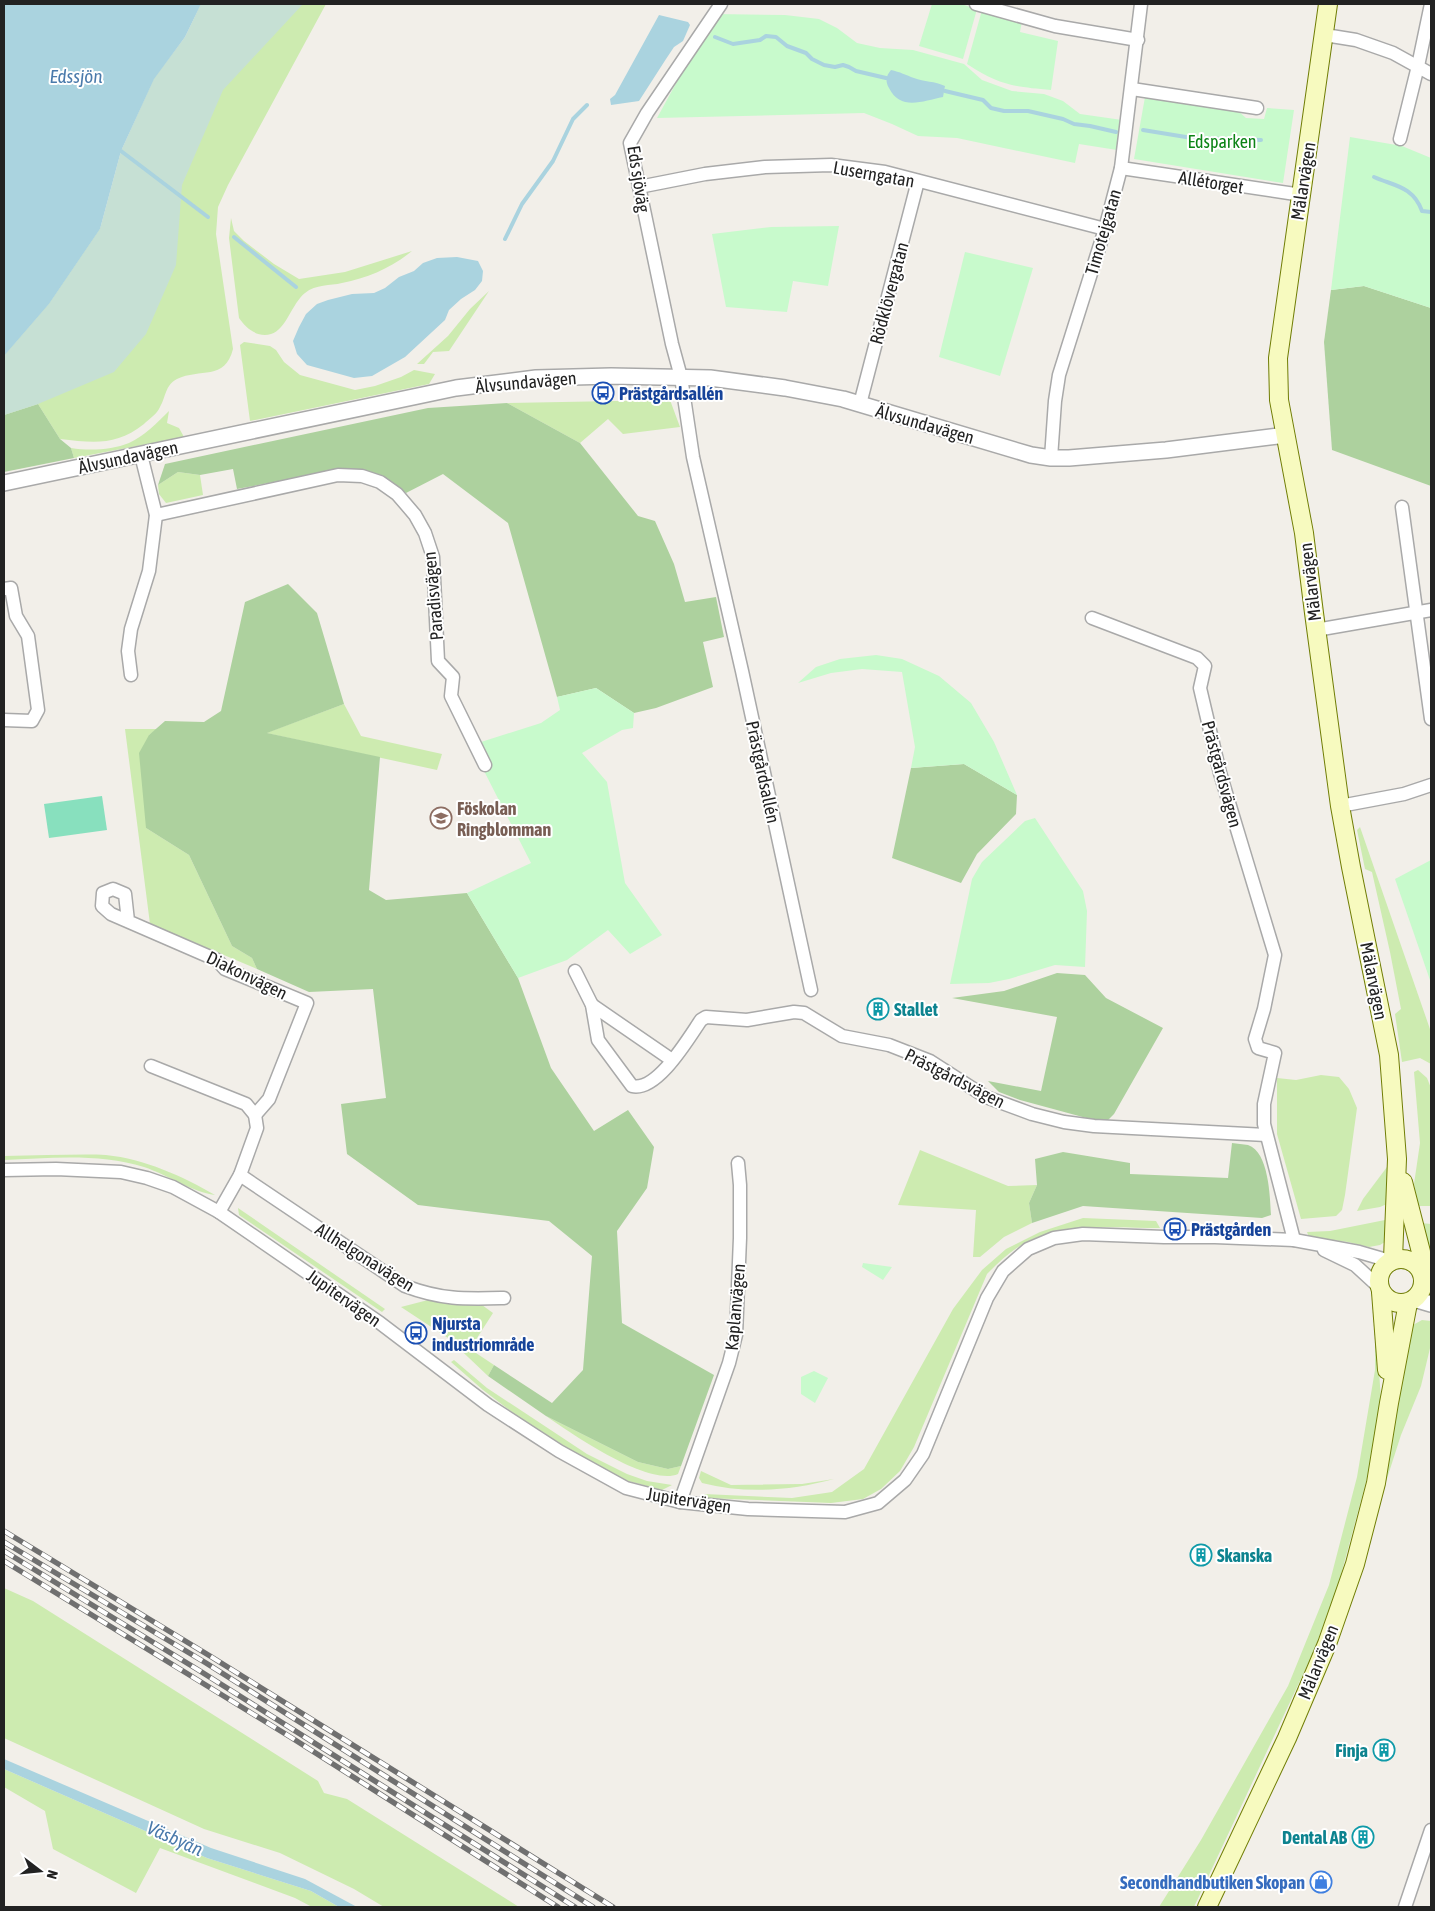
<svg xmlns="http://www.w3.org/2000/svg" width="1435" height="1911" viewBox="0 0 1435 1911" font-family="'Asap Condensed',sans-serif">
	<rect width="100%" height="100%" fill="#f2efe9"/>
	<!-- grass -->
	<g fill="#cdebb0">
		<path d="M 201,4 L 326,4 L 228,185 L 218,207 L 216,234 L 233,349 C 225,381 200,368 177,379 C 165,385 166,397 160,407 C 157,414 149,419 144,424 C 116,446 94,443 60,439 L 38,404 L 4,415 L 4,356 L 49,304 L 100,229 Z"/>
		<path d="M 231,218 L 234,231 L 244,241 L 274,264 L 299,279 L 345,272 L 412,251 C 391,268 368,278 342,283 C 330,286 316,284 305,293 C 292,303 286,330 271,334 C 257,338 246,328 239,318 L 229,238 Z"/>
		<path d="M 489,291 L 449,351 L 433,352 L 424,364 L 417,364 L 448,336 L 470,309 Z"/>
		<path d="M 244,342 L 270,346 L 276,350 L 284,362 L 300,375 L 355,390 L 375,386 L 401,377 L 414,370 L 435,374 L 429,384 L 250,421 L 240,345 Z"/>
		<path d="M 670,400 L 680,427 L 623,434 L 608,419 L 580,443 L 507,403 Z"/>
		<path d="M 169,411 L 167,423 L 179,428 L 184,437 L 74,458 L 71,448 C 89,451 112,450 129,443 C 143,437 158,422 169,411 Z"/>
		<path d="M 178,472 L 200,475 L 203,495 L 166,503 L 159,494 L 158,485 Z"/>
		<path d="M 344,704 L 361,736 L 442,754 L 437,770 L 266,733 Z"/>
		<path d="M 125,729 L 157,729 L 149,735 L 146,828 L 189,855 L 232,946 L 252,958 L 257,969 L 150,924 Z"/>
		<path d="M 1360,827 L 1431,1032 L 1431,1064 L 1420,1058 L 1402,1062 L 1395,1014 L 1401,1009 L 1390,952 L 1372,872 L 1365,869 L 1357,830 Z"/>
		<path d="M 1418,1070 L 1427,1078 L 1431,1088 L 1431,1206 L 1417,1206 L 1414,1184 L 1420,1143 L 1414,1072 Z"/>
		<path d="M 1321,1075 L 1339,1077 L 1349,1089 L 1357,1108 L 1345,1195 L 1342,1210 L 1336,1216 L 1301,1219 L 1277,1134 L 1277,1078 L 1296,1080 Z"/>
		<path d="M 920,1150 L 1008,1186 L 1037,1185 L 1029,1203 L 1032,1223 L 1004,1237 L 980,1257 L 973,1257 L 976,1210 L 898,1205 Z"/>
		<path d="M 47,1155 C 67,1155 87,1154 106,1155 C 145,1159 182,1176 215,1195 C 192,1192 168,1175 144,1167 C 100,1153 49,1158 4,1160 L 4,1156 Z"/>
		<path d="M 1387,1167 L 1390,1194 L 1387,1204 L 1380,1207 L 1357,1211 L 1363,1199 Z"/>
		<path d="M 238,1208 L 385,1309 L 382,1312 L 239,1215 Z"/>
		<path d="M 1083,1218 L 1156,1221 L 1160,1228 C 1117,1228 1061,1222 1023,1244 C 1009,1252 998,1263 987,1274 L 914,1447 L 900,1471 L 881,1489 L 863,1499 L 831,1503 L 705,1498 L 704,1494 L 792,1498 L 832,1492 L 864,1469 L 953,1309 L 982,1270 L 1006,1249 L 1040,1232 Z"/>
		<path d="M 1390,1219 L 1388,1240 L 1380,1245 L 1369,1247 L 1348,1242 L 1309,1237 L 1307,1232 L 1330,1231 Z"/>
		<path d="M 1421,1223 L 1431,1224 L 1431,1254 Z"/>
		<path d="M 428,1300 L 456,1305 L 482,1305 L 493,1313 L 470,1349 L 494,1365 L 488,1376 L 448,1338 L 401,1307 Z"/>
		<path d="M 1375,1312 L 1381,1400 L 1367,1478 L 1338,1586 L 1313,1653 L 1194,1907 L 1159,1907 L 1201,1840 L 1288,1686 L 1329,1585 L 1357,1477 L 1375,1370 Z"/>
		<path d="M 1422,1320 L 1431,1321 L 1431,1344 L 1421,1386 L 1401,1435 L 1383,1491 L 1409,1334 L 1413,1325 Z"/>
		<path d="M 454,1360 L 487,1388 L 587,1454 L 627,1474 L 647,1481 L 672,1485 L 662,1490 L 621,1479 L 583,1458 L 516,1415 L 483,1390 L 451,1362 Z"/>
		<path d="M 546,1416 L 638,1462 L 668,1469 L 681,1466 L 678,1474 C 648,1487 571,1433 546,1416 Z"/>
		<path d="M 701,1471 L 731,1485 L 802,1484 L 834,1479 C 790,1491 745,1494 702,1483 L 699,1478 Z"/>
		<path d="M 4,1588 L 33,1601 L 318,1781 L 324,1793 L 347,1799 L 519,1907 L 384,1907 L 354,1889 L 280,1853 L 204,1829 L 4,1738 Z"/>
		<path d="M 4,1769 L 207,1858 L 311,1891 L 339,1907 L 312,1907 L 295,1898 L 160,1848 L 136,1893 L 53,1849 L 45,1811 L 4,1787 Z"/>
	</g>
	<!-- forest -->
	<g fill="#add19e">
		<path d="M 1364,286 L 1431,308 L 1431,486 L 1332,450 L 1324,342 L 1331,290 Z"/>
		<path d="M 507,403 L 580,443 L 638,516 L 655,521 L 674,564 L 685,602 L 716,597 L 724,637 L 703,642 L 713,687 L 656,708 L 634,713 L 596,688 L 557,697 L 508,523 L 443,474 L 406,493 L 385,478 L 337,470 L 237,489 L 233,469 L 200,475 L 178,472 L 158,485 L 165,464 L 428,408 Z"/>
		<path d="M 38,404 L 60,439 L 71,448 L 74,458 L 4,472 L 4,415 Z"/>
		<path d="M 288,584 L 317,613 L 344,704 L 267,733 L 380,757 L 369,890 L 386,900 L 467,893 L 518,978 L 551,1068 L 594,1131 L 628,1110 L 654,1147 L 647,1188 L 617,1231 L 622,1323 L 714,1375 L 681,1466 L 668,1469 L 638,1462 L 546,1416 L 488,1376 L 494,1365 L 552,1403 L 583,1370 L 592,1256 L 549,1221 L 418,1205 L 347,1154 L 341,1104 L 386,1098 L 373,989 L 309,992 L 257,969 L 252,958 L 232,946 L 189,855 L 146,828 L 139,753 L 149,735 L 165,721 L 204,722 L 221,711 L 245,602 Z"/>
		<path d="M 964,764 L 1017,795 L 1016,814 L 977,854 L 961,883 L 892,858 L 911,768 Z"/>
		<path d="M 1057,973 L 1085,975 L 1106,998 L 1163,1028 L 1114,1114 L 1108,1120 L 1090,1119 L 1020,1100 L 999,1092 L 988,1081 L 1041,1091 L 1057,1017 L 952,998 L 1004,991 Z"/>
		<path d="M 1232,1143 C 1237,1144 1243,1144 1248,1145 C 1269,1152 1270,1197 1271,1215 L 1262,1218 L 1083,1206 L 1032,1223 L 1029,1203 L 1037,1185 L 1035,1159 L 1063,1152 L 1130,1163 L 1130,1174 L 1228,1178 Z"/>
	</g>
	<!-- wetland -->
	<path fill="#c6e0d4" d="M 201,4 L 303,4 L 223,90 L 182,185 L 176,265 L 146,334 L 114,372 L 38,404 L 4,415 L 4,356 L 49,304 L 100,229 L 121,151 L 154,78 L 185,37 Z"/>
	<!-- park -->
	<g fill="#c8facc">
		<path d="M 932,4 L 961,4 L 977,9 L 963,59 L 919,46 Z"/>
		<path d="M 982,10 L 1022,21 L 1020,32 L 1058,41 L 1051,90 C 1014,87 999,85 967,64 Z"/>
		<path d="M 714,14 L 785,15 L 819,19 L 837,28 L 857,43 L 880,48 L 913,50 L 964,64 L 982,80 L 1012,91 L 1044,94 L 1063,101 L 1080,114 L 1122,120 L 1117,150 L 1079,144 L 1075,163 L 957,138 L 918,136 L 892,124 L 864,113 L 657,118 Z"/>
		<path d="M 1145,97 L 1237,110 L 1246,118 L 1264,119 L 1267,108 L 1294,110 L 1283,183 L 1134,159 Z"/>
		<path d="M 1350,137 L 1402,146 L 1431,158 L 1431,308 L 1364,286 L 1331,290 Z"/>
		<path d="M 839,226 L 828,286 L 793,281 L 787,312 L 726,307 L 712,234 L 771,227 Z"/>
		<path d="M 965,252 L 1033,268 L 1000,376 L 939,357 Z"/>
		<path d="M 876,655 L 902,659 L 939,676 L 971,703 L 994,742 L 1017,795 L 964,764 L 911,768 L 915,747 L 902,672 L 862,669 L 831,673 L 798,683 L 816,667 L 840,659 Z"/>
		<path d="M 596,688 L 634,713 L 633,728 L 622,730 L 582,753 L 607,782 L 625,883 L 662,935 L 630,954 L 608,930 L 567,960 L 518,978 L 467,893 L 531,863 L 483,769 L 481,742 L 541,723 L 560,710 L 557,697 Z"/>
		<path d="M 1035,818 L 1083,891 L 1087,911 L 1085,967 L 1055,965 L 1009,979 L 989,983 L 950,984 L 972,879 L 982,862 L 1025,821 Z"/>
		<path d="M 1431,860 L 1431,983 L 1395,879 Z"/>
		<path d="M 863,1263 L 892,1267 L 883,1280 L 862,1267 Z"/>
		<path d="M 814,1371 L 828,1378 L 815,1403 L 801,1394 L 801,1377 Z"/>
	</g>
	<!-- pitch -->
	<path fill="#88e0be" d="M 102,796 L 107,830 L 49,838 L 44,804 Z"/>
	<!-- water -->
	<g fill="#aad3df">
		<path d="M 4,4 L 201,4 L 185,37 L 154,79 L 121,151 L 100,229 L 49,304 L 4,356 Z"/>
		<path d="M 659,15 L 688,22 L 690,25 L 683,41 L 674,47 L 666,59 L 639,101 L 611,105 L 610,99 L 615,95 Z"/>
		<path d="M 891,70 C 900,72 906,75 914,78 C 924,82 935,81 945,86 L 943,97 C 923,101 900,111 889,88 C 885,81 886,76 891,70 Z"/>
		<path d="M 457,257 L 478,261 L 483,271 L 482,281 L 475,290 L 461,299 L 449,310 L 445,320 L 405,357 L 372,376 L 354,378 L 307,365 L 297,354 L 293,341 L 299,327 L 306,314 L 317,304 L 328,300 L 352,294 L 374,293 L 385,288 L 399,277 L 414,271 L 423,263 L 437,258 Z"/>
		<path d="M 4,1759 L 211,1848 L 305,1879 L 357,1907 L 339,1907 L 311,1891 L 207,1858 L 4,1769 Z"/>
	</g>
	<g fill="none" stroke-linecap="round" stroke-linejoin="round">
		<!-- stream -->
		<g stroke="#aad3df" stroke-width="4">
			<path d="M 715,37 L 733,44 L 760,40 L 766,36 L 776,37 L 787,46 L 806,53 L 812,59 L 824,65 L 835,67 L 843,65 L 849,67 L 856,71 L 886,78"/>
			<path d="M 945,91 L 983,100 L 991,108 L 1004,111 L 1028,111 L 1063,119 L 1074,124 L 1090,126 L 1116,132"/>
			<path d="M 1143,130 L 1192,138 L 1261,140"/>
			<path d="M 121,151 L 208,217"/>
			<path d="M 1374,177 C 1394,186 1413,186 1422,211 L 1431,212"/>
			<path d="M 234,237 L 296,287"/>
			<path d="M 505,239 L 522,204 L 553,161 L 573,119 L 587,105"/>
		</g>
		<!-- minor casing -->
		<g stroke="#a9a9a9" stroke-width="15">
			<g id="minor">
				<path d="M 721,4 L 647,113 L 630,143 L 672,344 L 681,377 L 693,457 L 742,671 L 811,990"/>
				<path d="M 976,4 L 1055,26 L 1138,40"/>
				<path d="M 1325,35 L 1356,40 L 1393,53 L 1431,74"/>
				<path d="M 1132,89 L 1257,108"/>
				<path d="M 1400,139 L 1418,66 L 1431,4"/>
				<path d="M 1121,168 L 1302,195"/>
				<path d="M 639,187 L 705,174 L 765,167 L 831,165 L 885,172 L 1105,229"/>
				<path d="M 860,404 L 918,181"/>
				<path d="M 1051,458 L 1055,401 L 1059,375 L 1105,229 L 1121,168 L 1141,4"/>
				<path d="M 1402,507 L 1431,719"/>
				<path d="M 156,515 L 338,475 L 362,476 L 380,482 L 397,494 L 415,515 L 425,533 L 433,557 L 438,661 L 453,677 L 451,696 L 485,765"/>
				<path d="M 4,589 L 11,588 L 16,616 L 28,636 L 38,710 L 32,721 L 4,720"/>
				<path d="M 1092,618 L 1197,658 L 1205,666 L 1200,688 L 1220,773 L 1275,955 L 1264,1009 L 1255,1039 L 1258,1048 L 1275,1053 L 1264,1104 L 1264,1124 L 1294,1240"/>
				<path d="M 1316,630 L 1431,610"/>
				<path d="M 131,675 L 128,651 L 131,629 L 149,571 L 156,515 L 141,455"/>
				<path d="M 1340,806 L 1404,794 L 1431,785"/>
				<path d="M 128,921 L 125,894 L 113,889 L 103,893 L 102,906 L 111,914 L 217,960 L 225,969 L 307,1003 L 269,1099 L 255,1115"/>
				<path d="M 575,971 L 592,1005 L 598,1040 L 632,1086 C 657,1092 688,1039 701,1020 L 706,1017 L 747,1020 L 794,1012 L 804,1013 L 842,1036 L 889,1045 L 930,1061 L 986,1097 L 1032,1114 L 1064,1122 L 1094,1126 L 1266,1135"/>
				<path d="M 592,1005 L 672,1060"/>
				<path d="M 151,1066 L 246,1104 L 255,1115 L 257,1128 L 240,1175 L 219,1212"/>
				<path d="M 4,1170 L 56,1169 L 121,1172 L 147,1178 L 173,1187 L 219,1212 L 380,1323 L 488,1405 L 559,1451 L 626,1488 L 680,1502 L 748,1509 L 845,1512 L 878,1503 L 905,1480 L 923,1454 L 987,1298 L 1003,1271 L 1028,1249 L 1054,1238 L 1083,1234 L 1164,1237 L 1215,1237 L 1294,1240 L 1359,1252 L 1390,1261"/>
				<path d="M 240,1175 L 405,1286 C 442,1300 465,1299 504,1298"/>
				<path d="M 1324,1250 L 1355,1265 L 1379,1287"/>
				<path d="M 680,1502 L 729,1363 L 736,1335 L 740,1238 L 740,1185 L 738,1163"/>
				<path d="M 1405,1907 L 1431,1830"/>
			</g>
		</g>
		<!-- tertiary casing -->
		<g stroke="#a9a9a9" stroke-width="18">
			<g id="tertiary">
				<path d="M 4,483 L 456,388 L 536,378 L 611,376 L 710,378 L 785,388 L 843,399 L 1031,455 L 1051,458 L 1069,458 L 1166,450 L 1286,435"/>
				<path d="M 1423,1275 L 1431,1280"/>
				<path d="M 1414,1299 L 1431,1304"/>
			</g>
		</g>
		<!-- secondary casing -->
		<g stroke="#707d05" stroke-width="20">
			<g id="secondary">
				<path d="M 1328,4 L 1278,358 L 1279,400 L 1304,533 L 1314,613 L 1340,806 L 1351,867 L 1389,1055 L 1397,1159 L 1393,1259"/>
				<path d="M 1403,1182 L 1421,1252 L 1421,1269"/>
				<circle cx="1401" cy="1281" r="22"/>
				<path d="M 1381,1292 L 1387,1370"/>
				<path d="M 1207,1907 L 1287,1738 L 1327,1644 L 1355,1564 L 1376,1483 L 1389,1403 L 1408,1303"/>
			</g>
		</g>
		<!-- minor -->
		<use href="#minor" stroke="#fff" stroke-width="12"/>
		<!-- tertiary -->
		<use href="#tertiary" stroke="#fff" stroke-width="15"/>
		<!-- secondary -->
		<use href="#secondary" stroke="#f7fabf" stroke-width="18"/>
		<!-- rail casing -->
		<g stroke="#707070" stroke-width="5.5">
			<g id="rail">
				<path d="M 4,1531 L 210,1656 L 613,1907"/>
				<path d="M 4,1542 L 206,1663 L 593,1907"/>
				<path d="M 4,1551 L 200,1671 L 575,1907"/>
				<path d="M 4,1561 L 292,1738 L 558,1907"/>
			</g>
		</g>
		<!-- rail -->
		<use href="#rail" stroke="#fff" stroke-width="4" stroke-dasharray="11" stroke-linecap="butt"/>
	</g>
	<!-- icons -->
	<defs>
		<g id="bus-ring" transform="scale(1.125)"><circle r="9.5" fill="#fff" stroke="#1a4fb4" stroke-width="1.5"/><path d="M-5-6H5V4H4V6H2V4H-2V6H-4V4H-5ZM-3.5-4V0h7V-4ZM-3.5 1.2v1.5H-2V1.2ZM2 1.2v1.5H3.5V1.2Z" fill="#1a4fb4"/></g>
		<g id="school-ring" transform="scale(1.125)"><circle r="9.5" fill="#fff" stroke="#8d6e63" stroke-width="1.5"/><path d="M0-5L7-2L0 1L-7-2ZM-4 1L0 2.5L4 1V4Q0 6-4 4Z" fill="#8d6e63"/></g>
		<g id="building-ring" transform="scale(1.125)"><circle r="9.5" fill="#fff" stroke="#0f9aa8" stroke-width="1.5"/><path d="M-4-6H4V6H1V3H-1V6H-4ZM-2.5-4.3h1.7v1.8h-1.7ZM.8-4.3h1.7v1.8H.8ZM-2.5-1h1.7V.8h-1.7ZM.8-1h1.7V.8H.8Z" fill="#0f9aa8"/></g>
		<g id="shop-ring" transform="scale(1.125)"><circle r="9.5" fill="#fff" stroke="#3f7fe0" stroke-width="1.5"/><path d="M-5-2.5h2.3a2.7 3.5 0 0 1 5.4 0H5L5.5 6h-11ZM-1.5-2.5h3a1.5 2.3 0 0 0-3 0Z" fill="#3f7fe0"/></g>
	</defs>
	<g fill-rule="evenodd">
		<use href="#bus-ring" x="603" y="393"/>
		<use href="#school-ring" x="441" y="818"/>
		<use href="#building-ring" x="878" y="1009"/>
		<use href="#bus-ring" x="1175" y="1229"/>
		<use href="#bus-ring" x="416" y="1333"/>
		<use href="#building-ring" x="1201" y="1555"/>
		<use href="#building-ring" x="1384" y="1750"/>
		<use href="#building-ring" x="1363" y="1837"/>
		<use href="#shop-ring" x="1321" y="1882"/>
	</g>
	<g text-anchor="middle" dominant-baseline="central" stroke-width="4" stroke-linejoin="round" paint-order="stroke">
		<!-- park labels -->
		<g font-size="18" fill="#0c8416" stroke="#fff">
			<text x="1222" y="141">Edsparken</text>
		</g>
		<!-- street labels -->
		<g font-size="18" fill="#222" stroke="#fff">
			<text transform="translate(874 174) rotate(10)">Luserngatan</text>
			<text transform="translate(639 179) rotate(81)">Eds sjöväg</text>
			<text transform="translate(1303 181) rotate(-81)">Mälarvägen</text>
			<text transform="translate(1211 182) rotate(9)">Allétorget</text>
			<text transform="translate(1103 232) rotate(-74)">Timotejgatan</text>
			<text transform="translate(889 293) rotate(-75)">Rödklövergatan</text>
			<text transform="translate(526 382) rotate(-5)">Älvsundavägen</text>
			<text transform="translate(925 424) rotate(16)">Älvsundavägen</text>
			<text transform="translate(128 457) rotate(-12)">Älvsundavägen</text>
			<text transform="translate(1310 582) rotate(-97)">Mälarvägen</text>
			<text transform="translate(433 596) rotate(-95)">Paradisvägen</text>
			<text transform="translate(763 772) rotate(78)">Prästgårdsallén</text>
			<text transform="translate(1222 774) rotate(75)">Prästgårdsvägen</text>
			<text transform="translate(247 975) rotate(26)">Diakonvägen</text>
			<text transform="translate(1374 981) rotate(79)">Mälarvägen</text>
			<text transform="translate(955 1078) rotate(27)">Prästgårdsvägen</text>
			<text transform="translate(365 1257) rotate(32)">Allhelgonavägen</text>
			<text transform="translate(344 1298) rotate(35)">Jupitervägen</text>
			<text transform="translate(735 1307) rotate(-85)">Kaplanvägen</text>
			<text transform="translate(689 1500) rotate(9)">Jupitervägen</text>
			<text transform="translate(1318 1662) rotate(-68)">Mälarvägen</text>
		</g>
		<!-- transit labels -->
		<g font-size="18" font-weight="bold" fill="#164399" stroke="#fff" text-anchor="start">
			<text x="619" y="393">Prästgårdsallén</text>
			<text x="1191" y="1229">Prästgården</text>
			<text x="432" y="1323">Njursta<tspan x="432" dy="21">industriområde</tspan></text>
		</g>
		<!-- education labels -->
		<g font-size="18" font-weight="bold" fill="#785e54" stroke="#fff" text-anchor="start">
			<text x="457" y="808">Föskolan<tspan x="457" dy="21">Ringblomman</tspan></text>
		</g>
		<!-- culture labels -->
		<g font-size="18" font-weight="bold" fill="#0d838f" stroke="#fff" text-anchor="start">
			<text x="894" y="1009">Stallet</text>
			<text x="1217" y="1555">Skanska</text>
			<text x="1368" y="1750" text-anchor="end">Finja</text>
			<text x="1347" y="1837" text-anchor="end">Dental AB</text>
		</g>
		<!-- shop labels -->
		<g font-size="18" font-weight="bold" fill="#366cbe" stroke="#fff" text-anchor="end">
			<text x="1305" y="1882">Secondhandbutiken Skopan</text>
		</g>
		<!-- water labels -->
		<g font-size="19" font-style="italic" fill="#4a7aab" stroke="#fff">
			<text x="76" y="76">Edssjön</text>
			<text transform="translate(175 1838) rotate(24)">Väsbyån</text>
		</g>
	</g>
	<!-- border -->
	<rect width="1435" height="1911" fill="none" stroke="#222222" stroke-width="10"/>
	<!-- north arrow -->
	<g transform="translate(40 1871) rotate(106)" stroke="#ffffff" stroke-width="4" paint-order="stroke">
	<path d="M0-4L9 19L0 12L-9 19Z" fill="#222222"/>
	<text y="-8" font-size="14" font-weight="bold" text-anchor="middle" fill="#222222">N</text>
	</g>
</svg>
